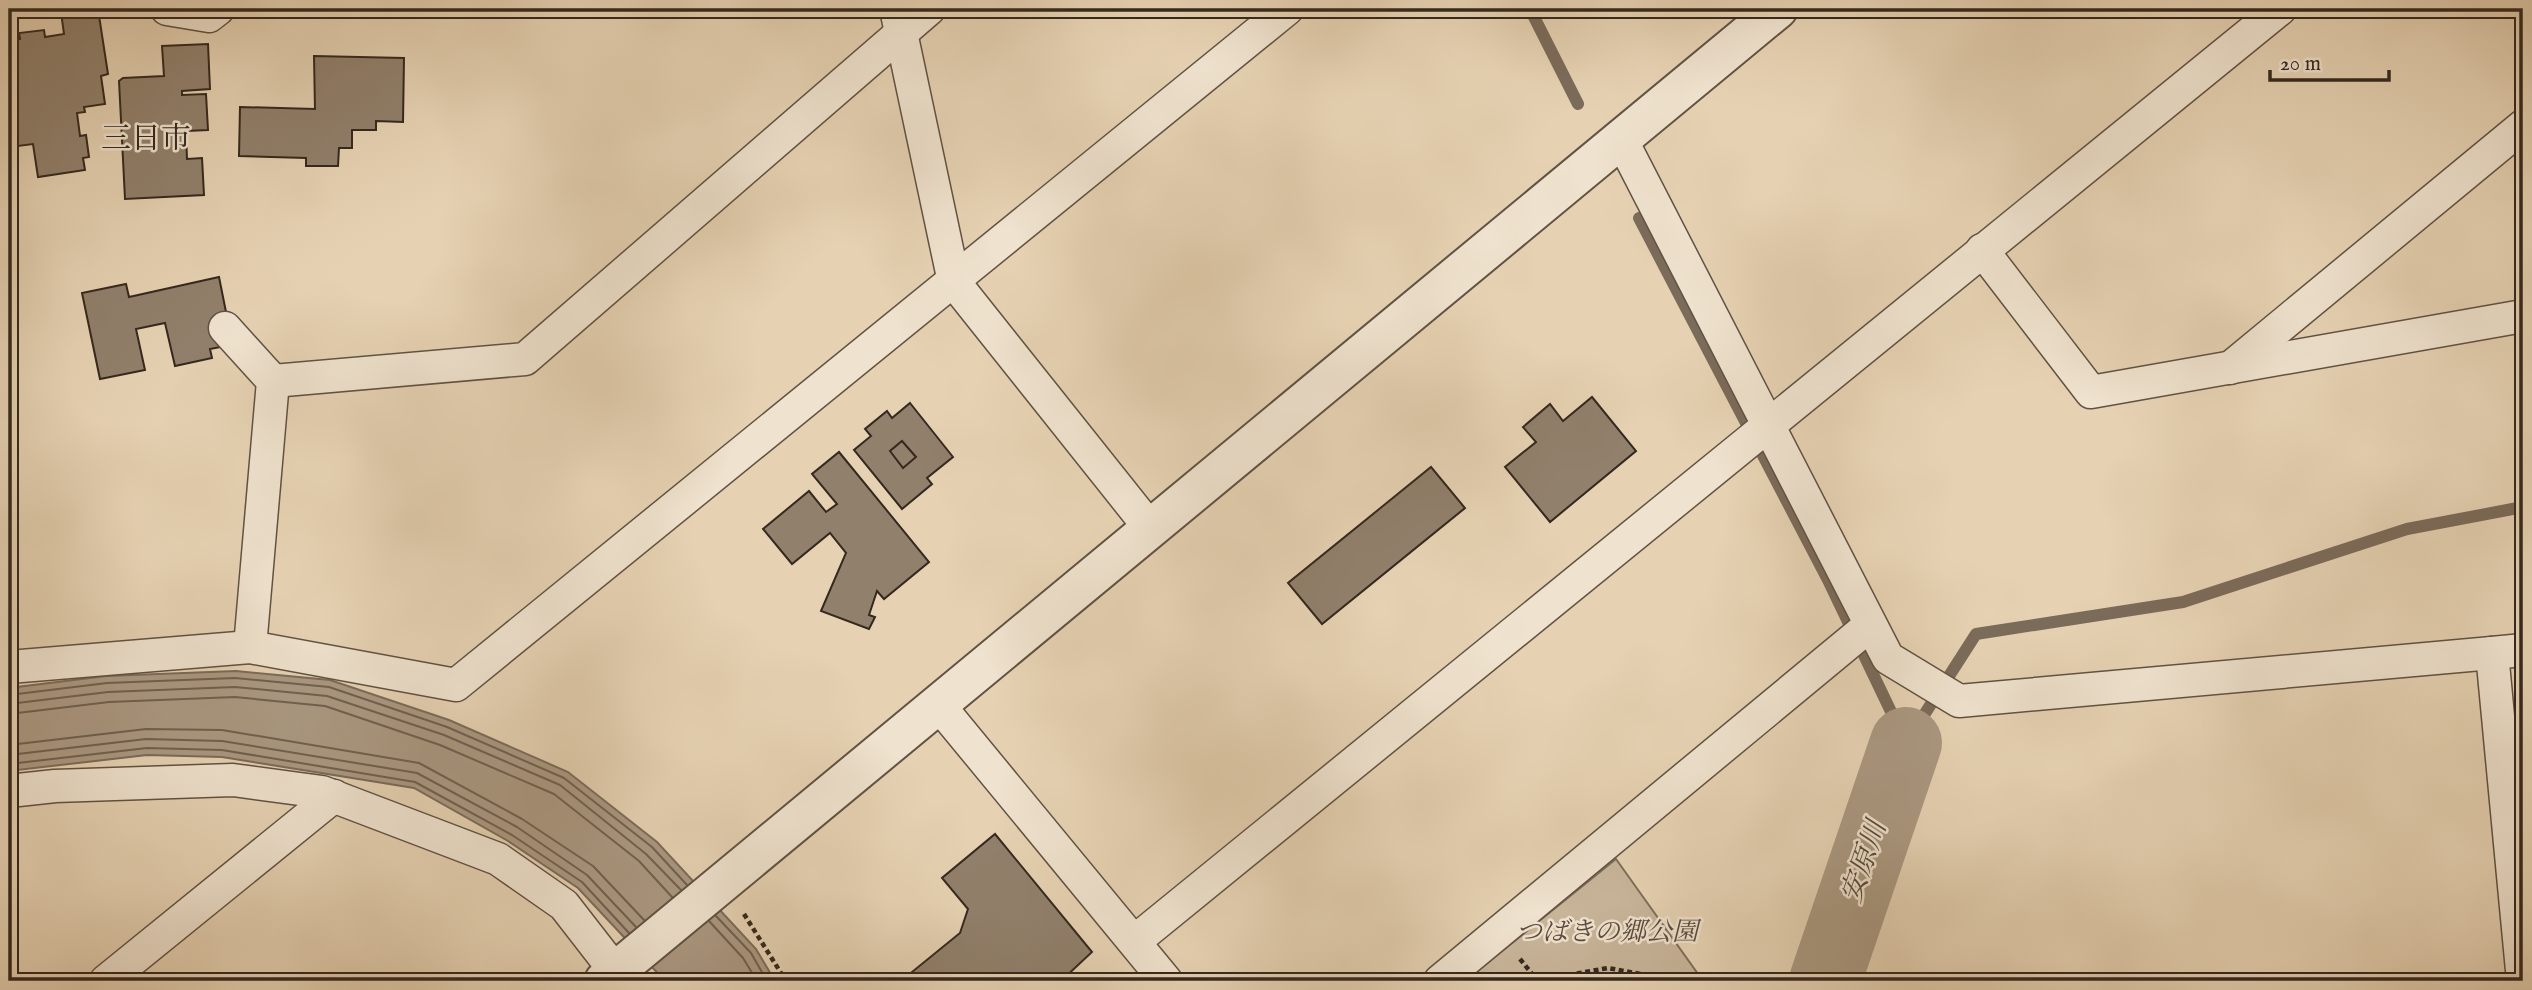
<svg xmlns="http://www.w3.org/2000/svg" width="2532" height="990" viewBox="0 0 2532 990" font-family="'IM FELL English','Noto Serif JP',serif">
	<rect width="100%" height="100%" fill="#e6d2b3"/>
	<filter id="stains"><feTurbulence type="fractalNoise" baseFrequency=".00286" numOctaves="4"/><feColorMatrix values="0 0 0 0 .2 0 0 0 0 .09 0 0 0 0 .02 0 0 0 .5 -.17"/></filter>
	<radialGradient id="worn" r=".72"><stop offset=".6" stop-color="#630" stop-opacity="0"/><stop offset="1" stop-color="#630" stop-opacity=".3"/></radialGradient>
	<!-- green -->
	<path fill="#c8b59a" stroke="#7e6e5c" stroke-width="2" d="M 1616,859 L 1703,981 L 1465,981 Z"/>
	<!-- water -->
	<path fill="#aa9881" stroke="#7b6b5a" stroke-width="2" d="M 236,671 L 330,680 L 449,720 L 568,772 L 657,842 L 756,949 L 775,981 L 665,981 L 578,888 L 508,841 L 414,788 L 222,757 L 147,755 L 9,771 L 9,688 L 106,676 Z"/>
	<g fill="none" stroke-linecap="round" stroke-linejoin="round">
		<!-- shore -->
		<g stroke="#706050" stroke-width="2">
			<path d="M 9,695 L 107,683 L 235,678 L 329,687 L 447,727 L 564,778 L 652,847 L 687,885"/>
			<path d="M 9,704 L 108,692 L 235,687 L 327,696 L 444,735 L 560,785 L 646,854 L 681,890"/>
			<path d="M 9,714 L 109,702 L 235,697 L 325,706 L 440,745 L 554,794 L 639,861 L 672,897"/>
			<path d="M 9,745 L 146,729 L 222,730 L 419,763 L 522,819 L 593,866 L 644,920"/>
			<path d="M 9,755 L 146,739 L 222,741 L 417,773 L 517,827 L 587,875 L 636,927"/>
			<path d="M 9,764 L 147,748 L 222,750 L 415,782 L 512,835 L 582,882 L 629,933"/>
			<path d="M 716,916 L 751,953 L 767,981"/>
			<path d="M 709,921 L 743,958 L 757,981"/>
		</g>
		<!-- stream -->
		<g stroke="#7b6b5a" stroke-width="12">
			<path d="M 1530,9 L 1578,104"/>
			<path d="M 1639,218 L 1828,580 L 1906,743"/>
			<path d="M 1906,743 L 1976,634 L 2183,602 L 2407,529 L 2523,507"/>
		</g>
		<!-- river -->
		<path stroke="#aa9881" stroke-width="72" d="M 1825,981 L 1906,743"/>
	</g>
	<!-- building -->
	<g fill="#91806c" stroke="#35281f" stroke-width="2">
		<path d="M 82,9 L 98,9 L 108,74 L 101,76 L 105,104 L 84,107 L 85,112 L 77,113 L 80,136 L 86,135 L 89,157 L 83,158 L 85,170 L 38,177 L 33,144 L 18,146 L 9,85 L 9,41 L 20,39 L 19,33 L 44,30 L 45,37 L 64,34 L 61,12 Z"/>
		<path d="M 208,44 L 210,89 L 182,91 L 182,95 L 206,94 L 208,130 L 186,131 L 187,159 L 202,158 L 204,195 L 125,199 L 119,81 L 123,78 L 164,76 L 162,46 Z"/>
		<path d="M 314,56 L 404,58 L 403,122 L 376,121 L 376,130 L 352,130 L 352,148 L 339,148 L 338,166 L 306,166 L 306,158 L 239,156 L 240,107 L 315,109 Z"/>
		<path d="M 219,277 L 230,332 L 226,346 L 210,349 L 212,358 L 175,366 L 165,323 L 136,329 L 145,370 L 100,379 L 82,293 L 126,284 L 129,297 Z"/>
		<path d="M 1592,397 L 1636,451 L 1550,522 L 1505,467 L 1536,442 L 1523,427 L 1550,404 L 1563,421 Z"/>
		<path d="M 910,403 L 953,457 L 927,478 L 932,484 L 902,509 L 854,450 L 871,436 L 865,429 L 887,411 L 892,418 Z"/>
		<path d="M 902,441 L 916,457 L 903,468 L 890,451 Z"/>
		<path d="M 839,452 L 929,562 L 884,599 L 877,591 L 869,615 L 875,617 L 869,629 L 821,611 L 846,553 L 830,533 L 792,564 L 763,529 L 809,491 L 826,512 L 837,504 L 812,474 Z"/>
		<path d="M 1431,467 L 1465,508 L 1322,624 L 1288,583 Z"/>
		<path d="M 995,834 L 1092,952 L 1061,981 L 901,981 L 960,933 L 968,909 L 942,878 Z"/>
	</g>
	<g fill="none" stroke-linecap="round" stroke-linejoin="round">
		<!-- minor casing -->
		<g stroke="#615244" stroke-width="35">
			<g id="minor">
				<path d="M 167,9 L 209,16 L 218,9"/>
				<path d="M 896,9 L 954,282 L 1150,528"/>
				<path d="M 1620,137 L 1888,658 L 1959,701 L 2492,653"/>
				<path d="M 1982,250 L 2091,392 L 2523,316"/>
				<path d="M 225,328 L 273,381 L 250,647"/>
				<path d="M 2230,368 L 2523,126"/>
				<path d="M 273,381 L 525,359 L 929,9"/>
				<path d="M 9,667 L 250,647 L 456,685 L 1287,9"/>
				<path d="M 937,703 L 1166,981"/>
				<path d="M 9,791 L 55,786 L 233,780 L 322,792 L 498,859 L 564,905 L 623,981"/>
				<path d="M 1135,941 L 2280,9"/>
				<path d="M 106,981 L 334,796"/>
				<path d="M 1440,981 L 1869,626"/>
				<path d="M 2523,981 L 2492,653 L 2523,650"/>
			</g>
		</g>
		<!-- tertiary casing -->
		<g stroke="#615244" stroke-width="42">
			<path id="tertiary" d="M 604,981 L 1778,9"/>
		</g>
		<!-- path -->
		<g stroke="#35281f" stroke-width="4.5" stroke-dasharray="5 3.5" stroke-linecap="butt">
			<path d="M 744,914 L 786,981"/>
			<path d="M 1520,959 L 1537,980"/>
			<path d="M 1535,981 L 1608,968 L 1657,977 L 1662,981"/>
		</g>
		<!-- minor -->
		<use href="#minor" stroke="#efe2ce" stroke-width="32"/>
		<!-- tertiary -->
		<use href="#tertiary" stroke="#efe2ce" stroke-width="38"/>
	</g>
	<g text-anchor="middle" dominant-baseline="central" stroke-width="5" stroke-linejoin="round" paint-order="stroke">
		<!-- park labels -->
		<g font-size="26" font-style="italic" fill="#5a4b3e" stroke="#efe2ce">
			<text x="1607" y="932">つばきの郷公園</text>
		</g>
		<!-- water labels -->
		<g font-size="28" font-style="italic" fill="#584a3c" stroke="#efe2ce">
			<text transform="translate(1865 862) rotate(-71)">安原川</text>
		</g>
		<!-- quarter labels -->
		<g font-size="30" fill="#35281f" stroke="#efe2ce">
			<text x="146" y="140">三日市</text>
		</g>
	</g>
	<!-- margin -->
	<rect width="2532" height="990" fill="none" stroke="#e6d2b3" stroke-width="35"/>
	<rect x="10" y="10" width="2511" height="969" fill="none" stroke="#35281f" stroke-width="3.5"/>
	<rect x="18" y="18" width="2497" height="955" fill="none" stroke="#35281f" stroke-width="2"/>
	<!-- scale -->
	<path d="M2270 70v10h119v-10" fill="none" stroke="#35281f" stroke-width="3.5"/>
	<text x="2280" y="70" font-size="21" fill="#35281f" stroke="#efe2ce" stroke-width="5" paint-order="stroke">20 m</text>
	<rect width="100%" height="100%" filter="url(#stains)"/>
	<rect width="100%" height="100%" fill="url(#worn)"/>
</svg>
